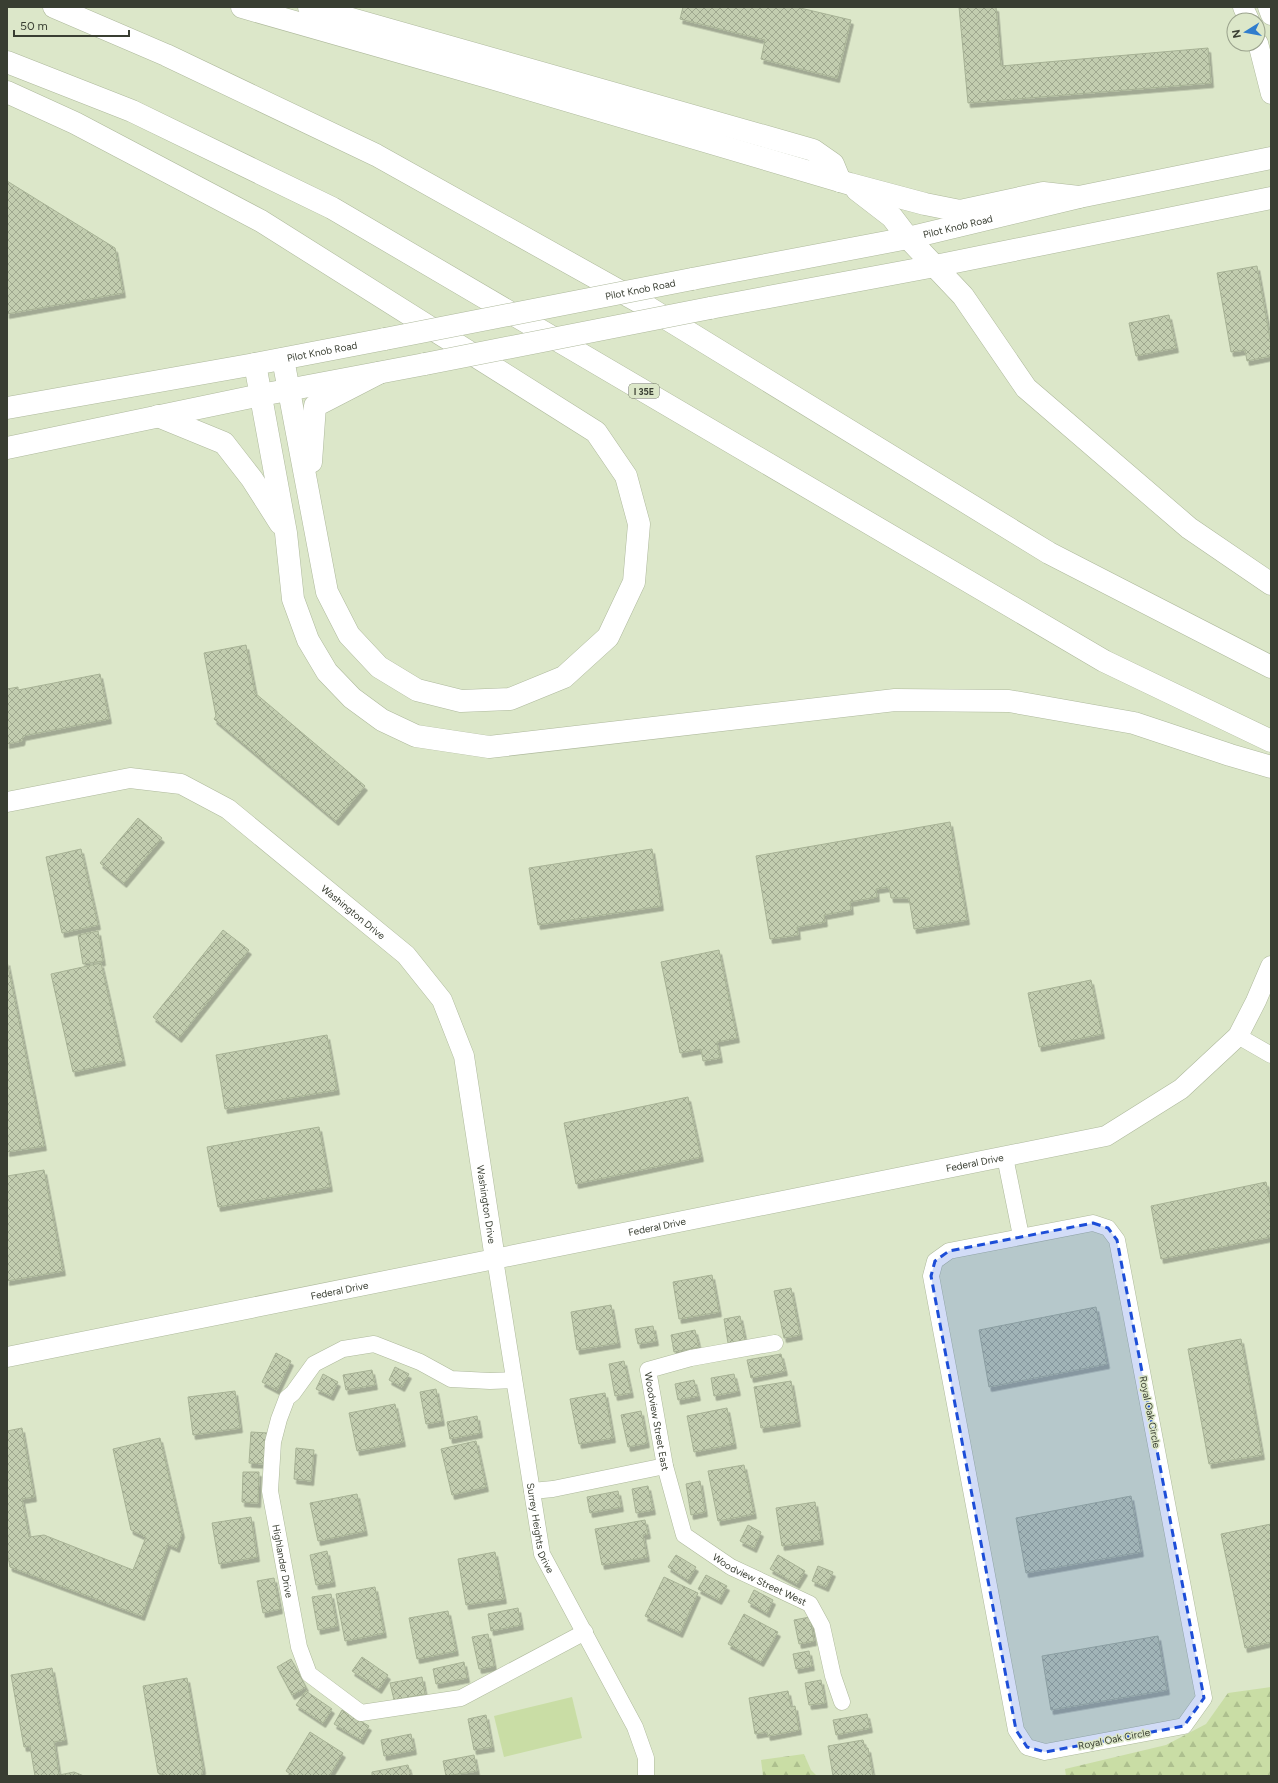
<svg xmlns="http://www.w3.org/2000/svg" width="1278" height="1783" viewBox="0 0 1278 1783" font-family="Figtree,sans-serif">
	<defs>
		<pattern id="forest-firs" width="22" height="20" patternUnits="userSpaceOnUse"><rect width="22" height="20" fill="#c9dda5"/><path d="M5 1l3.5 6h-7zM16 11l3.5 6h-7z" fill="#adbf8e"/></pattern>
		<pattern id="building-cross-hatch" width="8" height="8" patternUnits="userSpaceOnUse"><rect width="8" height="8" fill="#c2cdaf"/><path d="M0 0l8 8M0 8l8-8" fill="none" stroke="#9fa88f"/></pattern>
		<filter id="shadow"><feDropShadow dx="2.5" dy="4.5" stdDeviation="0" flood-color="#0004"/></filter>
	</defs>
	<rect width="100%" height="100%" fill="#dce7c9"/>
	<!-- green -->
	<path fill="#c9dda5" d="M 572,1697 L 582,1738 L 504,1757 L 494,1716 Z"/>
	<!-- forest -->
	<g fill="url(#forest-firs)">
		<path d="M 1271,1687 L 1271,1776 L 1066,1776 L 1065,1769 L 1166,1745 L 1206,1724 L 1228,1693 Z"/>
		<path d="M 804,1754 L 811,1770 L 817,1776 L 763,1776 L 761,1760 Z"/>
	</g>
	<!-- building -->
	<g fill="url(#building-cross-hatch)" stroke="#a7b295" filter="url(#shadow)">
		<path d="M 683,7 L 796,7 L 851,20 L 837,78 L 761,59 L 765,40 L 680,19 Z"/>
		<path d="M 959,7 L 996,7 L 1001,66 L 1208,48 L 1211,83 L 968,103 Z"/>
		<path d="M 7,181 L 115,248 L 123,293 L 7,314 Z"/>
		<path d="M 1257,266 L 1271,344 L 1271,356 L 1247,361 L 1245,350 L 1231,352 L 1217,273 Z"/>
		<path d="M 1169,315 L 1176,348 L 1136,356 L 1129,323 Z"/>
		<path d="M 246,645 L 255,693 L 365,786 L 336,821 L 214,719 L 216,716 L 204,653 Z"/>
		<path d="M 100,674 L 109,719 L 23,736 L 22,741 L 7,744 L 7,689 L 18,687 L 18,690 Z"/>
		<path d="M 138,818 L 162,838 L 124,883 L 100,863 Z"/>
		<path d="M 950,822 L 967,920 L 914,929 L 909,898 L 891,898 L 889,887 L 876,889 L 877,897 L 850,902 L 851,910 L 824,915 L 825,922 L 797,927 L 798,935 L 770,939 L 756,856 Z"/>
		<path d="M 81,849 L 98,925 L 62,933 L 46,857 Z"/>
		<path d="M 652,849 L 661,906 L 538,925 L 529,868 Z"/>
		<path d="M 223,930 L 249,950 L 179,1038 L 153,1017 Z"/>
		<path d="M 98,931 L 103,961 L 83,964 L 78,935 Z"/>
		<path d="M 719,950 L 737,1038 L 717,1042 L 720,1058 L 703,1061 L 701,1049 L 680,1053 L 661,962 Z"/>
		<path d="M 7,961 L 44,1146 L 7,1152 Z"/>
		<path d="M 101,963 L 123,1061 L 73,1072 L 51,974 Z"/>
		<path d="M 1091,980 L 1102,1034 L 1039,1047 L 1028,993 Z"/>
		<path d="M 327,1035 L 337,1090 L 225,1109 L 216,1055 Z"/>
		<path d="M 688,1097 L 701,1157 L 576,1184 L 564,1123 Z"/>
		<path d="M 319,1127 L 330,1187 L 218,1207 L 207,1147 Z"/>
		<path d="M 44,1170 L 63,1271 L 7,1281 L 7,1176 Z"/>
		<path d="M 1266,1182 L 1271,1206 L 1271,1237 L 1161,1259 L 1151,1206 Z"/>
		<path d="M 712,1275 L 719,1312 L 679,1319 L 673,1282 Z"/>
		<path d="M 791,1288 L 800,1335 L 784,1338 L 774,1291 Z"/>
		<path d="M 611,1305 L 618,1343 L 577,1350 L 571,1312 Z"/>
		<path d="M 1096,1307 L 1107,1364 L 989,1387 L 979,1330 Z"/>
		<path d="M 740,1316 L 745,1340 L 728,1343 L 724,1319 Z"/>
		<path d="M 653,1326 L 656,1341 L 638,1344 L 635,1329 Z"/>
		<path d="M 695,1330 L 699,1347 L 674,1352 L 671,1335 Z"/>
		<path d="M 1241,1339 L 1262,1455 L 1209,1464 L 1188,1349 Z"/>
		<path d="M 276,1353 L 291,1361 L 277,1390 L 262,1382 Z"/>
		<path d="M 781,1354 L 785,1371 L 751,1378 L 747,1360 Z"/>
		<path d="M 624,1361 L 631,1393 L 615,1396 L 609,1364 Z"/>
		<path d="M 395,1367 L 409,1374 L 402,1387 L 389,1380 Z"/>
		<path d="M 372,1370 L 375,1385 L 346,1390 L 343,1375 Z"/>
		<path d="M 323,1374 L 338,1382 L 331,1396 L 316,1389 Z"/>
		<path d="M 734,1374 L 738,1391 L 714,1396 L 711,1378 Z"/>
		<path d="M 694,1380 L 698,1396 L 678,1400 L 675,1384 Z"/>
		<path d="M 791,1381 L 798,1422 L 761,1428 L 754,1387 Z"/>
		<path d="M 436,1389 L 442,1421 L 426,1424 L 420,1392 Z"/>
		<path d="M 235,1391 L 240,1428 L 193,1435 L 188,1397 Z"/>
		<path d="M 605,1393 L 613,1438 L 579,1444 L 570,1399 Z"/>
		<path d="M 395,1404 L 403,1442 L 357,1451 L 349,1413 Z"/>
		<path d="M 727,1408 L 734,1444 L 694,1452 L 687,1416 Z"/>
		<path d="M 641,1411 L 647,1443 L 628,1447 L 621,1415 Z"/>
		<path d="M 477,1416 L 480,1433 L 450,1439 L 447,1422 Z"/>
		<path d="M 22,1428 L 34,1497 L 22,1499 L 29,1537 L 44,1535 L 133,1570 L 146,1537 L 131,1530 L 113,1449 L 160,1438 L 182,1533 L 177,1548 L 168,1544 L 142,1616 L 10,1567 L 7,1551 L 7,1431 Z"/>
		<path d="M 251,1432 L 268,1433 L 266,1464 L 249,1463 Z"/>
		<path d="M 476,1441 L 486,1487 L 452,1495 L 441,1449 Z"/>
		<path d="M 296,1448 L 314,1450 L 311,1481 L 294,1479 Z"/>
		<path d="M 744,1465 L 754,1514 L 718,1521 L 708,1471 Z"/>
		<path d="M 243,1472 L 259,1472 L 258,1503 L 242,1502 Z"/>
		<path d="M 700,1481 L 705,1512 L 691,1515 L 686,1484 Z"/>
		<path d="M 648,1486 L 653,1510 L 636,1513 L 632,1489 Z"/>
		<path d="M 618,1491 L 621,1507 L 590,1513 L 587,1497 Z"/>
		<path d="M 357,1494 L 365,1531 L 318,1541 L 310,1503 Z"/>
		<path d="M 1131,1496 L 1141,1552 L 1026,1573 L 1016,1518 Z"/>
		<path d="M 815,1502 L 821,1540 L 782,1546 L 776,1508 Z"/>
		<path d="M 251,1517 L 257,1557 L 219,1564 L 212,1523 Z"/>
		<path d="M 645,1520 L 648,1534 L 643,1535 L 647,1557 L 602,1565 L 595,1529 Z"/>
		<path d="M 1271,1524 L 1271,1642 L 1245,1648 L 1221,1534 Z"/>
		<path d="M 748,1525 L 761,1532 L 754,1548 L 740,1541 Z"/>
		<path d="M 327,1551 L 333,1582 L 316,1585 L 310,1555 Z"/>
		<path d="M 495,1552 L 504,1599 L 466,1605 L 458,1559 Z"/>
		<path d="M 676,1555 L 696,1567 L 688,1580 L 668,1567 Z"/>
		<path d="M 778,1555 L 805,1571 L 797,1584 L 770,1569 Z"/>
		<path d="M 818,1566 L 833,1572 L 826,1587 L 812,1581 Z"/>
		<path d="M 706,1575 L 727,1586 L 719,1600 L 698,1589 Z"/>
		<path d="M 664,1577 L 698,1593 L 680,1633 L 645,1616 Z"/>
		<path d="M 274,1578 L 280,1609 L 263,1613 L 257,1581 Z"/>
		<path d="M 375,1587 L 384,1633 L 345,1641 L 336,1594 Z"/>
		<path d="M 754,1590 L 773,1600 L 767,1613 L 748,1602 Z"/>
		<path d="M 331,1594 L 337,1626 L 318,1630 L 312,1597 Z"/>
		<path d="M 518,1608 L 521,1625 L 491,1631 L 488,1614 Z"/>
		<path d="M 448,1611 L 456,1651 L 417,1659 L 409,1618 Z"/>
		<path d="M 744,1614 L 778,1632 L 761,1662 L 728,1644 Z"/>
		<path d="M 810,1617 L 814,1641 L 799,1644 L 794,1620 Z"/>
		<path d="M 488,1634 L 494,1666 L 479,1669 L 472,1637 Z"/>
		<path d="M 1158,1636 L 1167,1690 L 1051,1710 L 1042,1656 Z"/>
		<path d="M 809,1651 L 812,1666 L 796,1669 L 793,1654 Z"/>
		<path d="M 362,1657 L 388,1675 L 379,1689 L 352,1671 Z"/>
		<path d="M 291,1659 L 306,1687 L 292,1695 L 277,1667 Z"/>
		<path d="M 464,1662 L 467,1678 L 436,1684 L 433,1669 Z"/>
		<path d="M 52,1668 L 65,1740 L 54,1742 L 59,1775 L 74,1772 L 84,1776 L 35,1776 L 30,1746 L 24,1747 L 11,1675 Z"/>
		<path d="M 422,1677 L 425,1694 L 394,1700 L 390,1683 Z"/>
		<path d="M 187,1678 L 203,1769 L 201,1776 L 167,1776 L 158,1773 L 143,1686 Z"/>
		<path d="M 821,1680 L 825,1703 L 809,1705 L 805,1683 Z"/>
		<path d="M 306,1691 L 332,1709 L 323,1723 L 296,1705 Z"/>
		<path d="M 788,1691 L 791,1707 L 795,1706 L 799,1730 L 768,1736 L 767,1732 L 755,1734 L 749,1698 Z"/>
		<path d="M 342,1710 L 369,1726 L 361,1740 L 334,1724 Z"/>
		<path d="M 867,1714 L 870,1728 L 836,1735 L 833,1720 Z"/>
		<path d="M 486,1715 L 492,1747 L 474,1750 L 468,1719 Z"/>
		<path d="M 310,1732 L 343,1753 L 329,1776 L 293,1776 L 286,1771 Z"/>
		<path d="M 411,1734 L 414,1750 L 384,1756 L 381,1740 Z"/>
		<path d="M 863,1740 L 865,1748 L 868,1748 L 873,1776 L 833,1776 L 828,1746 Z"/>
		<path d="M 474,1755 L 477,1771 L 446,1776 L 443,1761 Z"/>
		<path d="M 408,1765 L 411,1776 L 372,1776 L 372,1772 Z"/>
	</g>
	<g fill="none" stroke-linecap="round" stroke-linejoin="round">
		<!-- minor casing -->
		<g stroke="#aeb99c" stroke-width="17">
			<g id="minor">
				<path d="M 1238,1036 L 1271,1055"/>
				<path d="M 1005,1157 L 1021,1236"/>
				<path d="M 1093,1223 L 1108,1228 L 1117,1240 L 1204,1698 L 1184,1726 L 1045,1752 L 1027,1747 L 1016,1730 L 931,1276 L 935,1261 L 949,1251 Z"/>
				<path id="s1" d="M 495,1259 L 542,1554 L 635,1727 L 646,1758 L 646,1776"/>
				<path id="s2" d="M 775,1343 L 691,1358 L 648,1370 L 665,1466 L 684,1535 L 731,1567 L 810,1604 L 822,1626 L 833,1676 L 842,1702"/>
				<path id="s3" d="M 514,1380 L 490,1381 L 451,1379 L 420,1362 L 374,1344 L 343,1349 L 314,1364 L 293,1393 L 287,1398 L 279,1419 L 273,1442 L 270,1491 L 299,1647 L 309,1674 L 361,1713 L 461,1698 L 585,1632"/>
				<path d="M 532,1491 L 553,1489 L 665,1466"/>
			</g>
		</g>
		<!-- tertiary casing -->
		<g stroke="#aeb99c" stroke-width="21">
			<g id="tertiary">
				<path d="M 1243,7 L 1249,20"/>
				<path d="M 1268,7 L 1271,15"/>
				<path d="M 1258,43 L 1271,94"/>
				<path id="s4" d="M 7,802 L 130,778 L 181,784 L 228,809 L 406,955 L 442,1000 L 464,1056 L 495,1259"/>
				<path id="s5" d="M 7,1357 L 1106,1136 L 1181,1089 L 1238,1036 L 1256,1001 L 1271,966"/>
			</g>
		</g>
		<!-- secondary casing -->
		<g stroke="#aeb99c" stroke-width="23">
			<g id="secondary">
				<path id="s6" d="M 692,279 L 908,238 L 1079,197 L 1271,158"/>
				<path d="M 710,308 L 935,266 L 1271,198"/>
				<path id="s7" d="M 7,408 L 255,364 L 385,339"/>
				<path d="M 7,448 L 261,395 L 425,364"/>
			</g>
		</g>
		<!-- motorway casing -->
		<g stroke="#aeb99c" stroke-width="23">
			<g id="motorway">
				<path d="M 54,7 L 166,55 L 376,155 L 641,303 L 1049,553 L 1271,667"/>
				<path d="M 242,7 L 491,78 L 850,184 L 925,204 L 960,211 L 1043,193 L 1079,197"/>
				<path d="M 309,7 L 813,150 L 833,164 L 840,181"/>
				<path d="M 7,62 L 132,111 L 332,208 L 1104,661 L 1271,741"/>
				<path d="M 7,92 L 75,123 L 261,221 L 596,432 L 626,476 L 639,524 L 634,582 L 608,637 L 564,677 L 510,699 L 461,701 L 417,690 L 379,667 L 349,635 L 327,592 L 283,359"/>
				<path d="M 857,190 L 892,217 L 908,238 L 963,296 L 1026,388 L 1189,528 L 1271,584"/>
				<path d="M 255,364 L 286,533 L 293,599 L 308,640 L 327,672 L 352,698 L 382,720 L 416,736 L 489,747 L 895,700 L 1009,701 L 1134,723 L 1230,755 L 1271,767"/>
				<path d="M 158,416 L 224,443 L 252,479 L 280,523"/>
				<path d="M 311,462 L 315,406 L 379,373"/>
			</g>
		</g>
		<!-- minor -->
		<use href="#minor" stroke="#fff" stroke-width="16"/>
		<!-- tertiary -->
		<use href="#tertiary" stroke="#fff" stroke-width="20"/>
		<!-- secondary -->
		<use href="#secondary" stroke="#fff" stroke-width="22"/>
		<!-- motorway -->
		<use href="#motorway" stroke="#fff" stroke-width="22"/>
		<!-- secondary-bridge casing -->
		<g stroke="#aeb99c" stroke-width="23" stroke-linecap="butt">
			<g id="secondary-bridge">
				<path id="s8" d="M 385,339 L 692,279"/>
				<path d="M 425,364 L 710,308"/>
			</g>
		</g>
		<!-- secondary-bridge -->
		<use href="#secondary-bridge" stroke="#fff" stroke-width="22"/>
	</g>
	<!-- marked area -->
	<path fill="#1d4ed8" fill-opacity="0.2" stroke="#1d4ed8" stroke-width="3" stroke-dasharray="8 5" stroke-linejoin="round" d="M 1093,1223 L 1108,1228 L 1117,1240 L 1204,1698 L 1184,1726 L 1045,1752 L 1027,1747 L 1016,1730 L 931,1276 L 935,1261 L 949,1251 Z"/>
	<g text-anchor="middle" dominant-baseline="central" stroke-width="3" stroke-linejoin="round" paint-order="stroke">
		<!-- shield labels -->
		<rect fill="#dce7c9" stroke="#6a715f" stroke-width="1" x="629" y="384" width="30" height="14" rx="3"/>
		<g font-size="9" font-weight="bold" fill="#393e32">
			<text x="644" y="391">I 35E</text>
		</g>
		<!-- street labels -->
		<g font-size="10" fill="#393e32" stroke="#dce7c9">
			<text stroke="none"><textPath href="#s6" startOffset="271">Pilot Knob Road</textPath></text>
			<text stroke="none"><textPath href="#s8" startOffset="260">Pilot Knob Road</textPath></text>
			<text stroke="none"><textPath href="#s7" startOffset="320">Pilot Knob Road</textPath></text>
			<text stroke="none"><textPath href="#s4" startOffset="392">Washington Drive</textPath></text>
			<text stroke="none"><textPath href="#s5" startOffset="987">Federal Drive</textPath></text>
			<text stroke="none"><textPath href="#s4" startOffset="728">Washington Drive</textPath></text>
			<text stroke="none"><textPath href="#s5" startOffset="663">Federal Drive</textPath></text>
			<text stroke="none"><textPath href="#s5" startOffset="339">Federal Drive</textPath></text>
			<text transform="translate(1150 1412) rotate(79)">Royal Oak Circle</text>
			<text stroke="none"><textPath href="#s2" startOffset="182">Woodview Street East</textPath></text>
			<text stroke="none"><textPath href="#s1" startOffset="273">Surrey Heights Drive</textPath></text>
			<text stroke="none"><textPath href="#s3" startOffset="422">Highlander Drive</textPath></text>
			<text stroke="none"><textPath href="#s2" startOffset="387">Woodview Street West</textPath></text>
			<text transform="translate(1114 1739) rotate(-11)">Royal Oak Circle</text>
		</g>
	</g>
	<!-- border -->
	<rect width="1278" height="1783" fill="none" stroke="#393e32" stroke-width="16"/>
	<!-- north arrow -->
	<g transform="translate(1246 32) rotate(259)"><circle r="19" fill="#dce7c9" stroke="#9ba38d"/>
	<path d="M0-3L7 15L0 10L-7 15Z" fill="#307dcd"/>
	<text y="-6" font-size="11" font-weight="bold" text-anchor="middle" fill="#393e32">N</text>
	</g>
	<!-- scale -->
	<path d="M14 30v6h115v-6" fill="none" stroke="#393e32" stroke-width="2"/>
	<text x="20" y="30" font-size="12" fill="#393e32" stroke="#dce7c9" stroke-width="3" paint-order="stroke">50 m</text>
</svg>
